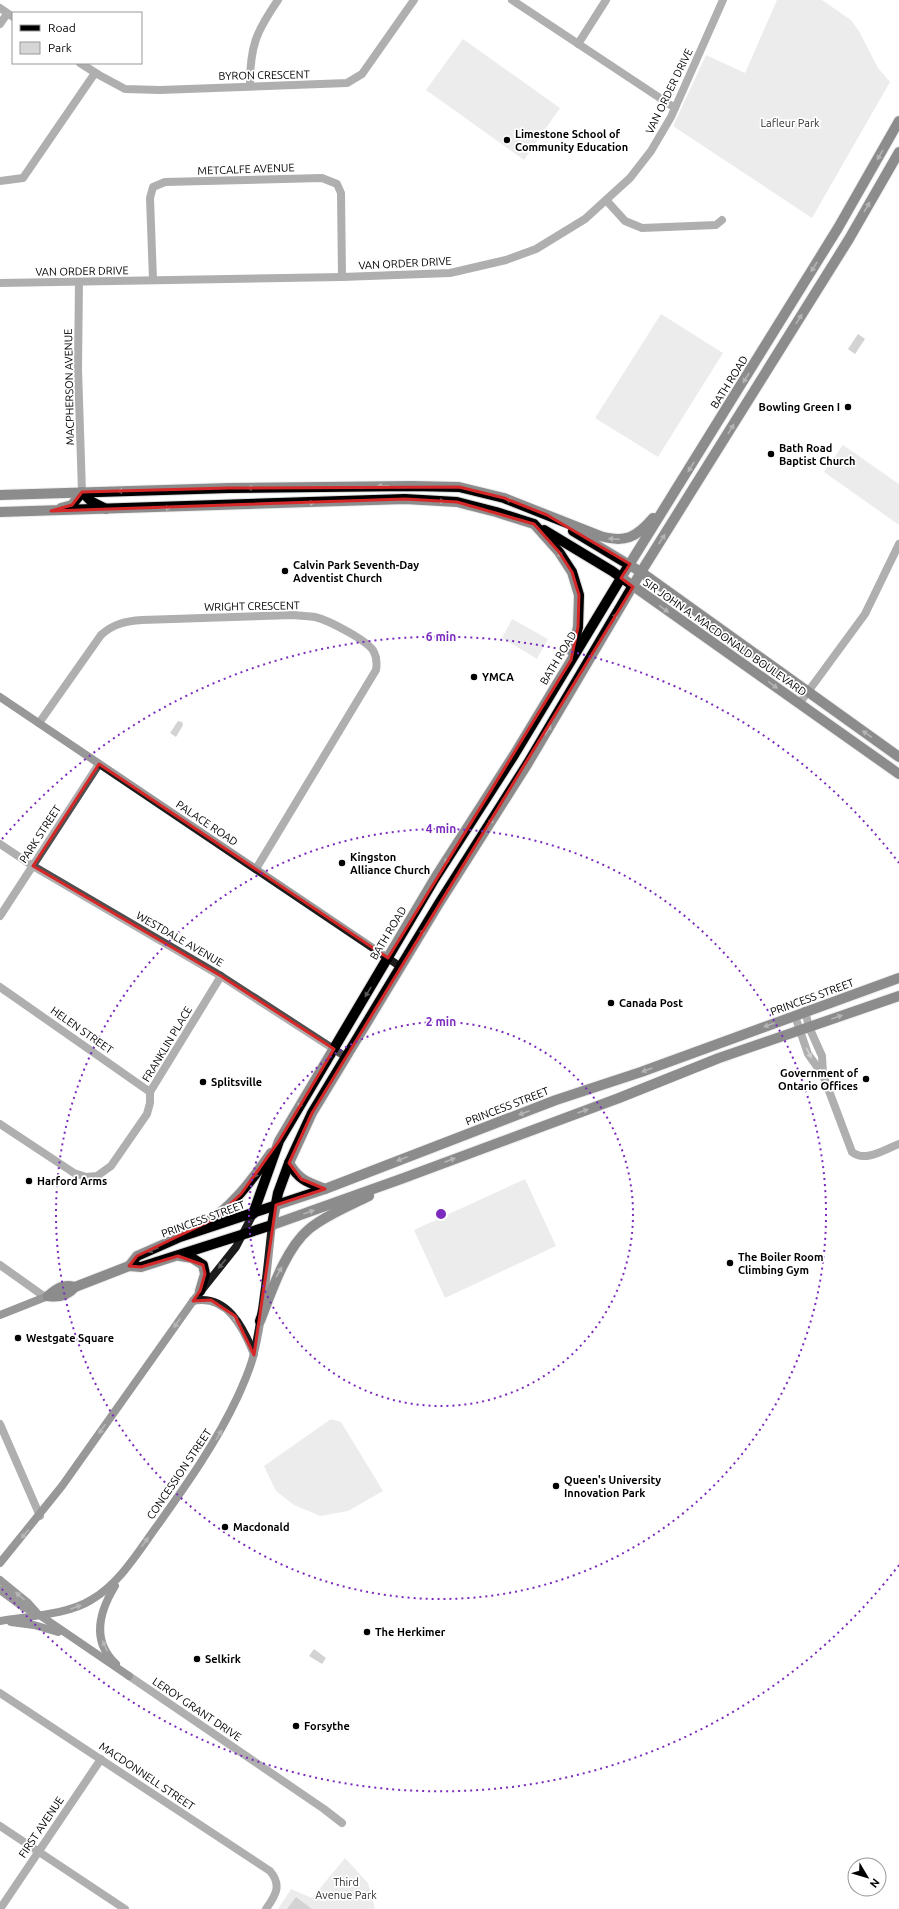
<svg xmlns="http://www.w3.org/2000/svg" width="899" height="1909" viewBox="0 0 899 1909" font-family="Ubuntu,sans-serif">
	<rect width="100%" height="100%" fill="#fff"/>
	<!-- green -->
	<g fill="#d6d6d6">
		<path d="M 777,0 L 822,0 L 851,20 L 859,31 L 878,68 L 890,82 L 812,218 L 673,126 L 706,55 L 745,73 Z"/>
		<path d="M 463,39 L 560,108 L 524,160 L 426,90 Z"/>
		<path d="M 661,314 L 723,353 L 658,457 L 595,418 Z"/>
		<path d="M 843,445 L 899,484 L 899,525 L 824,472 Z"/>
		<path d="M 512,619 L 548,639 L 537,659 L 502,638 Z"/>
		<path d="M 525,1179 L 556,1246 L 445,1298 L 414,1230 Z"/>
		<path d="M 331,1419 L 341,1422 L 383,1491 L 348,1511 L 320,1516 L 294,1505 L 276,1491 L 264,1466 Z"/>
		<path d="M 345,1858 L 368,1883 L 375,1909 L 278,1909 L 291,1889 L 312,1898 Z"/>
	</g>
	<!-- water -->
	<g fill="#9d9d9d">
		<path d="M 858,334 L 865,339 L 855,354 L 848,349 Z"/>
		<path d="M 178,721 L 182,722 L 183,725 L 176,737 L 170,733 Z"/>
		<path d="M 314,1649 L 326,1658 L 322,1664 L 309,1656 Z"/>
		<path d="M 296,1897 L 312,1909 L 287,1909 Z"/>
	</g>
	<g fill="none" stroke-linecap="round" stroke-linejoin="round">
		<!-- primary casing -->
		<g stroke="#dbdbdb" stroke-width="12">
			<g id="primary">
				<path d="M 0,495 L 229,488 L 412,486 L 459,487 L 504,498 L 600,536 C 625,543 636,538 653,518"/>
				<path d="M 61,508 L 72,505 L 82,492 L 92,502 L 106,509"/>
				<path d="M 0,512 L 405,499 L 457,502 L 496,512 L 534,524 L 559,552 L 572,572 L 579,595 L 578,627 L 572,652"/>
				<path d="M 544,530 L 612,571 L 899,774"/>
				<path d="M 573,531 L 641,572 L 899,757"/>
				<path d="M 289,1163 C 299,1180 307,1182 325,1189"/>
				<path d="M 253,1214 L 279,1141 L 435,878 L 514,755 L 621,578 L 838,228 L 899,121"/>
				<path d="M 272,1225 L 278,1193 L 289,1163 L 312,1113 L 438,905 L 528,763 L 641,572 L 849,239 L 899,152"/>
				<path d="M 201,1226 C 232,1208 251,1181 271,1153"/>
				<path d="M 180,1256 L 192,1258 L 203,1265 L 205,1274 L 200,1291"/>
				<path d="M 129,1266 L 137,1256 L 180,1237 L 325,1189 L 556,1100 L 641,1072 L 899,978"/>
				<path d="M 48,1296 C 59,1298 68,1295 75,1287 L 129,1266 L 141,1267 L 272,1225 L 401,1179 L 619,1098 L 719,1058 L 899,996"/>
				<path d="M 48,1296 C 57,1288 63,1284 75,1287"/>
				<path d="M 260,1321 C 271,1293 285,1249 309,1229 C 326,1215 349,1206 369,1196"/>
			</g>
		</g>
		<!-- street -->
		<g stroke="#4f4f4f" stroke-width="8">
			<path d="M 512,0 L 675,108"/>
			<path d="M 0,8 L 13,17"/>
			<path d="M 0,24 L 7,14"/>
			<path d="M 578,44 L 606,0"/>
			<path d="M 80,63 L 99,75 L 125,89 L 160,90 L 347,83 L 362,74 L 414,0"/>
			<path d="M 250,85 C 250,46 256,32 278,0"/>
			<path d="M 0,181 L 23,178 L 95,73"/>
			<path d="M 606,200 L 625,221 L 642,228 L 716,225 L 722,220"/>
			<path d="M 153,280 L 150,198 L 153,187 L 165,182 L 322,178 L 337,184 L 341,193 L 342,277"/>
			<path d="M 79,282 L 78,369 L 82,492"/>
			<path d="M 0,283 L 342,277 L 450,273 L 506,260 L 536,249 L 585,219 L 630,178 L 651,151 L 671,117 L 723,0"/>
			<path d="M 799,704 L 865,614 L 899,544"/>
			<path d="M 39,723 L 101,635 C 113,624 126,621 142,620 L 294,615 C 301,616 308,616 315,617 C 328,620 369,641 374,652 C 377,658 377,664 376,670 L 256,869"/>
			<path d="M 0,844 L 33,866 L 221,976 L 346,1057"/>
			<path d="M 0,916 L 99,764"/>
			<path d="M 0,987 L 150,1092"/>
			<path d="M 805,1011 L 809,1027 L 822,1056 L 823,1074"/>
			<path d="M 795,1016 L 808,1054 L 823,1075 L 852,1152 C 865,1163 885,1149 899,1144"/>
			<path d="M 0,1124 L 74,1173 L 86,1177 L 97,1176 L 111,1166 L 147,1114 L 150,1103 L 150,1092 L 221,976"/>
			<path d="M 0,1265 L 45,1297"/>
			<path d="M 0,1424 L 40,1516"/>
			<path d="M 129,1676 L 324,1809 L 342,1823"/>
			<path d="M 0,1693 L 270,1871 C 282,1885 276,1895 266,1909"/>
			<path d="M 0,1826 L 125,1909"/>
			<path d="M 0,1909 L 101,1759"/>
		</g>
		<!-- secondary -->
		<g stroke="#1c1c1c" stroke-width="8">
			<path d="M 0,697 L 401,967"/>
			<path d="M 193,1301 C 227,1294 243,1327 254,1354"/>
			<path d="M 0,1315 L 48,1296"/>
			<path d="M 0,1563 L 62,1486 L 193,1301 L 236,1247 L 253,1214"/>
			<path d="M 0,1580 L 27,1602 L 36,1612"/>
			<path d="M 115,1586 C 99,1612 91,1641 116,1664"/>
			<path d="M 0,1590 L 23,1607 L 38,1614 L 129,1676"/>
			<path d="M 0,1621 C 28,1616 67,1615 91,1600 C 120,1583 138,1552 157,1526 C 187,1484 216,1443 238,1396 C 244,1382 251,1368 254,1353 C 264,1311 267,1267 272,1225"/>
			<path d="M 11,1622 L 34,1625 L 58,1632"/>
		</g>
		<!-- primary -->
		<use href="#primary" stroke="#000" stroke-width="10"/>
	</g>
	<!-- one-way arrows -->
	<defs><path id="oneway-solid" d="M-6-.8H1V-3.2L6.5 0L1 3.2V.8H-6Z"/></defs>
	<g fill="#595959">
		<use href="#oneway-solid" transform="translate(880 155) rotate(120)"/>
		<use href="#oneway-solid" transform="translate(867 207) rotate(-60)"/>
		<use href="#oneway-solid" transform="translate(814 267) rotate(122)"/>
		<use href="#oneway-solid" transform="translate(799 319) rotate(-58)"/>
		<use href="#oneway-solid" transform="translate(746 378) rotate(122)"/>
		<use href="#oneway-solid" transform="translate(731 429) rotate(-59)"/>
		<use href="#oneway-solid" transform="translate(691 467) rotate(122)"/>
		<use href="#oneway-solid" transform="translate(383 486) rotate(179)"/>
		<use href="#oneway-solid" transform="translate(253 488) rotate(180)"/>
		<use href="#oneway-solid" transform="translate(123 491) rotate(178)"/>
		<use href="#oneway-solid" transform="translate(439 501) rotate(3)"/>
		<use href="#oneway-solid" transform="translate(511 501) rotate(-158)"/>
		<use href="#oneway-solid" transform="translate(309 503) rotate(-2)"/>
		<use href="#oneway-solid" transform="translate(165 508) rotate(-2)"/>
		<use href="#oneway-solid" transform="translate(614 539) rotate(-176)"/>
		<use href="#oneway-solid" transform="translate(662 539) rotate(-57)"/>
		<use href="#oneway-solid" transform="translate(559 553) rotate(54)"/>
		<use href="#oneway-solid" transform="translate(664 609) rotate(36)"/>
		<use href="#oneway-solid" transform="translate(614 618) rotate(-59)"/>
		<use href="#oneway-solid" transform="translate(773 685) rotate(36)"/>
		<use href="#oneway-solid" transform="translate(548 730) rotate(-59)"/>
		<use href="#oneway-solid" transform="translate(867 734) rotate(-145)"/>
		<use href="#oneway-solid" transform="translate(490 823) rotate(-58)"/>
		<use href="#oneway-solid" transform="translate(448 859) rotate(123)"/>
		<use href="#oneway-solid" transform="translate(421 934) rotate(-59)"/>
		<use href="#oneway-solid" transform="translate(368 992) rotate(121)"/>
		<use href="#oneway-solid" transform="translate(837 1017) rotate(-19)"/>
		<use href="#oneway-solid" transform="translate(769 1025) rotate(160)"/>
		<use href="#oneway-solid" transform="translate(647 1070) rotate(160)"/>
		<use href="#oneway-solid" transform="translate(301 1103) rotate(121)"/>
		<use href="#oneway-solid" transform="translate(583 1111) rotate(-19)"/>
		<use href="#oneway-solid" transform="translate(524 1113) rotate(159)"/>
		<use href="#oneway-solid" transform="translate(402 1159) rotate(159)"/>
		<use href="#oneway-solid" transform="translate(450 1160) rotate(-21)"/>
		<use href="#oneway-solid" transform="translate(257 1173) rotate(125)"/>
		<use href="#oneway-solid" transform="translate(309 1212) rotate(-20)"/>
		<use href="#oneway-solid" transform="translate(153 1250) rotate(158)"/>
		<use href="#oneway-solid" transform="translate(279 1272) rotate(-60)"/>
	</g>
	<use fill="#959595" href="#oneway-solid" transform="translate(809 1053) rotate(63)"/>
	<g fill="#606060">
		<use href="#oneway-solid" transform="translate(222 1264) rotate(129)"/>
		<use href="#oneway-solid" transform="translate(237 1320) rotate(-128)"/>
		<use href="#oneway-solid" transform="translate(177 1323) rotate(125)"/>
		<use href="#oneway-solid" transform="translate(102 1429) rotate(125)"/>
		<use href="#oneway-solid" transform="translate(219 1435) rotate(-60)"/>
		<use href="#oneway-solid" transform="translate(25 1534) rotate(130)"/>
		<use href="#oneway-solid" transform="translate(145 1542) rotate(-54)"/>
		<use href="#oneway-solid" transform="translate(20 1596) rotate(-140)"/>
		<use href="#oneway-solid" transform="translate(76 1607) rotate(-19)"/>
		<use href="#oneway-solid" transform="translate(105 1646) rotate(-114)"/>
	</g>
	<!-- marked area -->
	<path d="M0 0H899V1909H0ZM 459,487 L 504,498 L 547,515 L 630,564 L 621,578 L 633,587 L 312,1113 L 289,1163 L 301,1179 L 325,1189 L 276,1205 L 254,1355 L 235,1316 L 211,1300 L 193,1301 L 200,1291 L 205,1274 L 203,1265 L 178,1256 L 141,1267 L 129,1266 L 137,1256 L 214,1219 L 241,1194 L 279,1141 L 334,1049 L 221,976 L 33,866 L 99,764 L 388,958 L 571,660 L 578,627 L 579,595 L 572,572 L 559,552 L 534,524 L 457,502 L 405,499 L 51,511 L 72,505 L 82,492 L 229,488 Z" fill="#fff" fill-opacity=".55" fill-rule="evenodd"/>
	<path fill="none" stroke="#d62828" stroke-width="3" stroke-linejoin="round" d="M 459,487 L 504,498 L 547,515 L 630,564 L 621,578 L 633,587 L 312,1113 L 289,1163 L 301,1179 L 325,1189 L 276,1205 L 254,1355 L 235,1316 L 211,1300 L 193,1301 L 200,1291 L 205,1274 L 203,1265 L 178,1256 L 141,1267 L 129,1266 L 137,1256 L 214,1219 L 241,1194 L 279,1141 L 334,1049 L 221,976 L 33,866 L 99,764 L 388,958 L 571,660 L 578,627 L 579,595 L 572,572 L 559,552 L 534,524 L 457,502 L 405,499 L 51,511 L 72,505 L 82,492 L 229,488 Z"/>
	<!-- distance rings -->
	<g fill="none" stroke="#7b2cbf" stroke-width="2" stroke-dasharray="2 4">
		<circle cx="441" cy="1214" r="192"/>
		<circle cx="441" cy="1214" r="385"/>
		<path d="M899 1565A577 577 0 0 1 2 1589M2 839A577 577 0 0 1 899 863"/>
	</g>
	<!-- markers -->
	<g fill="#000" stroke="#fff" stroke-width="1.5">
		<circle cx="507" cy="140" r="4"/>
		<circle cx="848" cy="407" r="4"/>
		<circle cx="771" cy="454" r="4"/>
		<circle cx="285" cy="571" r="4"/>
		<circle cx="474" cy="677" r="4"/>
		<circle cx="342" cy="863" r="4"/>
		<circle cx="611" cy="1003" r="4"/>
		<circle cx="866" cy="1079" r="4"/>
		<circle cx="203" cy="1082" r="4"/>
		<circle cx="29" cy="1181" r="4"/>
		<circle cx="730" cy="1263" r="4"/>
		<circle cx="18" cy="1338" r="4"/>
		<circle cx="556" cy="1486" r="4"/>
		<circle cx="225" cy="1527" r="4"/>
		<circle cx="367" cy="1632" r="4"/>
		<circle cx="197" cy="1659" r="4"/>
		<circle cx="296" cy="1726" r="4"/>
	</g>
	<g text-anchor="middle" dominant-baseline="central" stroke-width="3.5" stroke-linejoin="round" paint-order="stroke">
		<!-- street labels -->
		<g font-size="11" fill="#000" stroke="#fff">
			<text transform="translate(264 75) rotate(-1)">BYRON CRESCENT</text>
			<text transform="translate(669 91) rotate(-64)">VAN ORDER DRIVE</text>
			<text transform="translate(246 169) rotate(-2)">METCALFE AVENUE</text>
			<text transform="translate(405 263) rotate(-3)">VAN ORDER DRIVE</text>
			<text transform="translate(82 271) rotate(-1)">VAN ORDER DRIVE</text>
			<text transform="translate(729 382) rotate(-58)">BATH ROAD</text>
			<text transform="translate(69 387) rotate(-91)">MACPHERSON AVENUE</text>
			<text transform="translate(252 606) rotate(-1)">WRIGHT CRESCENT</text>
			<text transform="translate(725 637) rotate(35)">SIR JOHN A. MACDONALD BOULEVARD</text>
			<text transform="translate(558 658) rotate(-59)">BATH ROAD</text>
			<text transform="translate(207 823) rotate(34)">PALACE ROAD</text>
			<text transform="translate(40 834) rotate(-57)">PARK STREET</text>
			<text transform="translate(388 933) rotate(-59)">BATH ROAD</text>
			<text transform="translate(180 939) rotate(30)">WESTDALE AVENUE</text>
			<text transform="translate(812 997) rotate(-20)">PRINCESS STREET</text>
			<text transform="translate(82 1030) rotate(35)">HELEN STREET</text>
			<text transform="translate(167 1044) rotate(-59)">FRANKLIN PLACE</text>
			<text transform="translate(507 1106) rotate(-21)">PRINCESS STREET</text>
			<text transform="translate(203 1219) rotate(-20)">PRINCESS STREET</text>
			<text transform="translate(179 1474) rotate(-56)">CONCESSION STREET</text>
			<text transform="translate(197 1709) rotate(34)">LEROY GRANT DRIVE</text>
			<text transform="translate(147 1776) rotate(34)">MACDONNELL STREET</text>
			<text transform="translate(41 1827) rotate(-56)">FIRST AVENUE</text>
		</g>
		<!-- park labels -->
		<g font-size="11" fill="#2d2d2d" stroke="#fff">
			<text x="790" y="123">Lafleur Park</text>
			<text x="346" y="1882">Third<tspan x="346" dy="13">Avenue Park</tspan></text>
		</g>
		<!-- poi labels -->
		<g font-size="11" font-weight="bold" fill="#000" stroke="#fff" text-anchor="start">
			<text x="515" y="134">Limestone School of<tspan x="515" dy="13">Community Education</tspan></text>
			<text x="840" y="407" text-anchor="end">Bowling Green I</text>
			<text x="779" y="448">Bath Road<tspan x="779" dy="13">Baptist Church</tspan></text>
			<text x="293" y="565">Calvin Park Seventh-Day<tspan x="293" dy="13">Adventist Church</tspan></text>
			<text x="482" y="677">YMCA</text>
			<text x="350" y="857">Kingston<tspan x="350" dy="13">Alliance Church</tspan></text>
			<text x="619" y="1003">Canada Post</text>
			<text x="858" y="1073" text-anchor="end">Government of<tspan x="858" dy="13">Ontario Offices</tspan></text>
			<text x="211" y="1082">Splitsville</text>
			<text x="37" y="1181">Harford Arms</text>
			<text x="738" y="1257">The Boiler Room<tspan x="738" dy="13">Climbing Gym</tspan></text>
			<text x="26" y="1338">Westgate Square</text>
			<text x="564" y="1480">Queen's University<tspan x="564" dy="13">Innovation Park</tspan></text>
			<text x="233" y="1527">Macdonald</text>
			<text x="375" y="1632">The Herkimer</text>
			<text x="205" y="1659">Selkirk</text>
			<text x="304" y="1726">Forsythe</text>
		</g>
	</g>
	<circle cx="441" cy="1214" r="6" fill="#7b2cbf" stroke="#fff" stroke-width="2"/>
	<g font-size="12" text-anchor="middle" font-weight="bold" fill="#7b2cbf" stroke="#fff" stroke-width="3.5" stroke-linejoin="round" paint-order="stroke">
		<text x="441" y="641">6 min</text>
		<text x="441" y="833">4 min</text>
		<text x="441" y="1026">2 min</text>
	</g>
	<!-- legend -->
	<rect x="12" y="12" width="130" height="52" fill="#ffffff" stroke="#999999"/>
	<rect x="20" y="25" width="20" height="6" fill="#000000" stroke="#999999"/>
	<text x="48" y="32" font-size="12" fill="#000000">Road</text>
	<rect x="20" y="42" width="20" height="12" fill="#d6d6d6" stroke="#999999"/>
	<text x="48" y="52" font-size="12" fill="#000000">Park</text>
	<!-- north arrow -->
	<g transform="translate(867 1877) rotate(128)"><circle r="19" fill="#ffffff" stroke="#999999"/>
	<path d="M0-3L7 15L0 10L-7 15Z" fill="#000000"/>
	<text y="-6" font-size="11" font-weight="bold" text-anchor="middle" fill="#000000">N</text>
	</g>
</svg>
